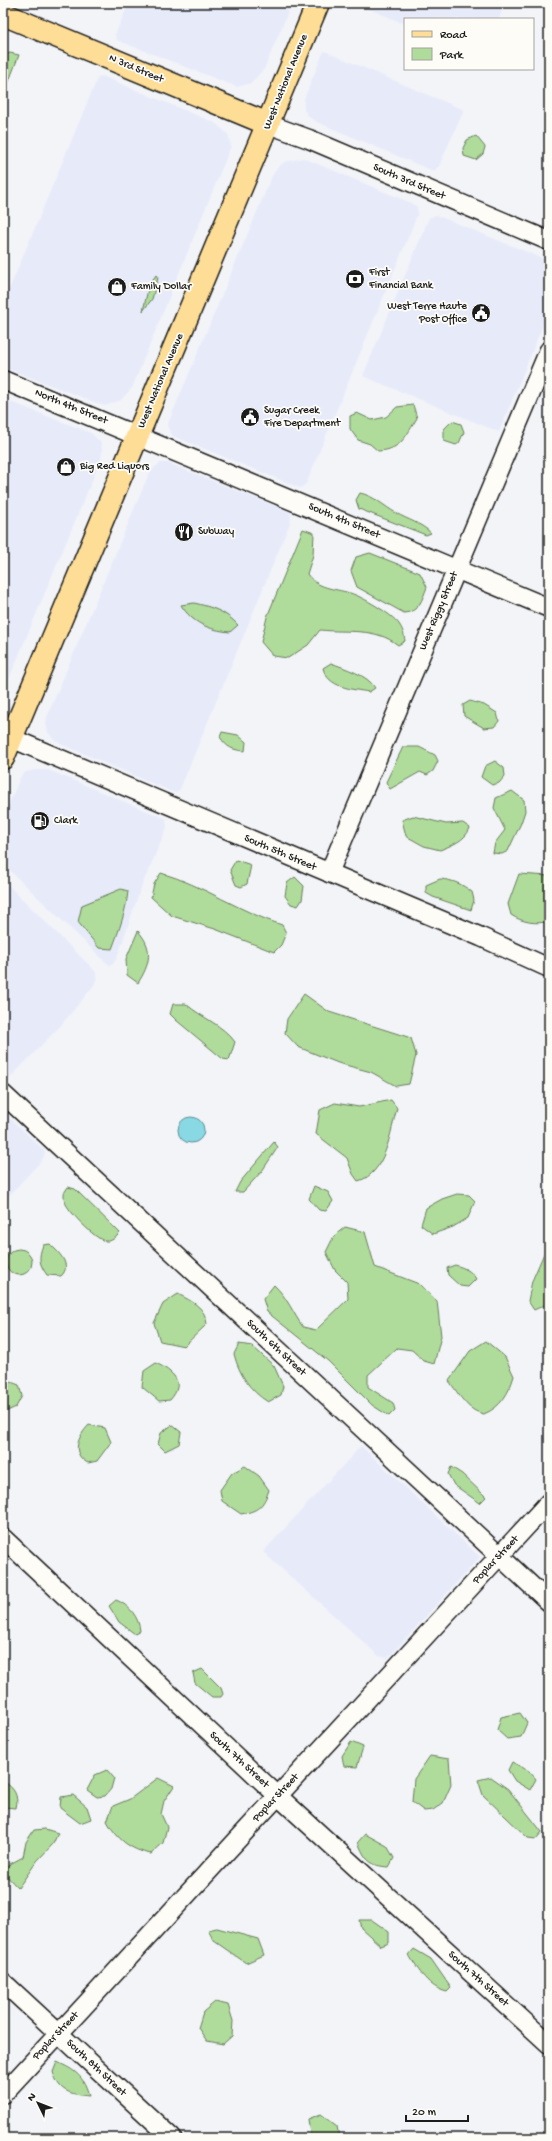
<svg xmlns="http://www.w3.org/2000/svg" width="552" height="2141" viewBox="0 0 552 2141" font-family="'Gochi Hand',sans-serif">
	<rect width="100%" height="100%" fill="#f3f4f8"/>
	<filter id="ink" filterUnits="userSpaceOnUse"><feTurbulence type="fractalNoise" baseFrequency=".025" numOctaves="2"/><feDisplacementMap in="SourceGraphic" scale="8" xChannelSelector="R" yChannelSelector="G"/><feConvolveMatrix kernelMatrix="1 2 1 2 8 2 1 2 1" color-interpolation-filters="sRGB"/></filter>
	<g filter="url(#ink)">
		<!-- built -->
		<g fill="#e7eaf9">
			<path d="M 129,3 L 292,3 L 264,69 L 251,83 L 237,87 L 117,40 L 115,35 Z"/>
			<path d="M 355,3 L 504,3 L 499,19 L 405,19 L 405,24 Z"/>
			<path d="M 324,51 L 464,110 L 439,166 L 435,170 L 431,170 L 317,122 L 309,117 L 304,110 L 304,99 Z"/>
			<path d="M 102,76 L 215,123 L 228,134 L 231,146 L 132,388 L 121,400 L 105,406 L 3,367 L 3,304 L 98,77 Z"/>
			<path d="M 303,158 L 411,203 L 417,207 L 418,213 L 306,484 L 300,488 L 173,436 L 167,426 L 272,176 L 278,167 L 285,162 Z"/>
			<path d="M 436,215 L 549,261 L 549,310 L 499,432 L 363,376 L 429,218 Z"/>
			<path d="M 3,399 L 91,433 L 101,443 L 102,450 L 101,459 L 3,693 Z"/>
			<path d="M 161,463 L 168,463 L 290,512 L 291,516 L 290,523 L 180,789 L 175,793 L 61,744 L 53,739 L 48,732 L 46,723 L 47,717 L 148,476 L 155,467 Z"/>
			<path d="M 36,770 L 48,770 L 58,774 L 166,819 L 167,827 L 140,890 L 117,958 L 113,964 L 109,965 L 3,864 L 3,818 L 21,776 L 26,772 Z"/>
			<path d="M 3,880 L 95,971 L 97,977 L 94,985 L 62,1024 L 8,1080 L 3,1076 Z"/>
			<path d="M 3,1112 L 43,1149 L 45,1153 L 42,1160 L 3,1202 Z"/>
			<path d="M 361,1446 L 480,1557 L 388,1658 L 379,1656 L 263,1552 Z"/>
		</g>
		<!-- green -->
		<g fill="#b0dc9b" stroke="#667c5c">
			<path d="M 10,53 L 19,55 L 9,81 L 5,98 L 3,99 L 3,55 Z"/>
			<path d="M 476,136 L 485,147 L 483,154 L 476,160 L 464,156 L 463,148 L 467,140 Z"/>
			<path d="M 156,275 L 158,278 L 152,299 L 143,311 L 149,285 Z"/>
			<path d="M 413,405 L 417,418 C 406,436 401,450 378,451 L 370,444 L 358,440 L 350,429 L 350,416 L 357,413 L 372,420 L 386,417 L 397,407 Z"/>
			<path d="M 452,421 L 461,424 L 464,432 L 459,443 L 456,445 L 444,441 L 444,429 Z"/>
			<path d="M 360,493 C 374,496 384,506 396,513 C 408,520 421,523 431,533 L 426,535 L 359,509 L 356,500 Z"/>
			<path d="M 303,529 L 314,533 L 313,555 L 307,574 C 318,589 333,588 350,593 C 361,596 392,614 399,624 C 403,630 404,634 405,641 L 398,645 C 375,627 348,633 320,630 L 308,645 L 288,658 L 273,656 L 261,642 L 267,617 Z"/>
			<path d="M 370,553 L 420,573 L 427,587 C 422,600 419,612 404,613 L 357,587 L 351,571 L 356,557 Z"/>
			<path d="M 194,603 C 212,607 225,611 238,625 L 230,632 C 209,630 192,623 181,605 Z"/>
			<path d="M 331,663 C 344,668 368,675 375,688 L 369,692 C 352,689 328,688 323,668 Z"/>
			<path d="M 470,701 L 484,705 L 497,713 L 499,721 L 494,727 L 484,728 L 464,716 L 463,705 Z"/>
			<path d="M 222,732 L 238,735 L 246,742 L 245,751 C 233,750 227,748 220,737 Z"/>
			<path d="M 403,747 L 419,747 L 435,755 L 438,761 L 433,771 L 427,775 L 420,772 L 390,789 L 386,782 Z"/>
			<path d="M 495,761 L 504,768 L 505,776 L 499,783 L 492,785 L 481,777 L 485,766 Z"/>
			<path d="M 512,791 L 524,800 L 525,811 L 521,823 L 508,851 L 502,854 L 493,853 L 495,843 L 505,830 L 494,808 L 496,798 Z"/>
			<path d="M 413,816 L 446,824 L 463,823 L 470,828 C 465,841 452,845 440,850 L 424,846 L 406,836 L 402,820 Z"/>
			<path d="M 236,860 L 251,865 L 247,884 L 241,887 L 236,885 L 230,870 Z"/>
			<path d="M 161,873 C 203,885 240,912 282,925 L 286,933 L 281,945 L 274,952 L 215,929 L 172,916 L 151,897 L 154,884 Z"/>
			<path d="M 519,874 L 549,876 L 549,921 C 536,925 522,922 511,915 L 508,904 Z"/>
			<path d="M 295,877 L 304,886 L 302,900 L 298,906 L 291,904 L 285,896 L 287,883 Z"/>
			<path d="M 440,879 C 453,880 462,884 472,892 L 474,900 L 471,910 L 433,897 L 426,893 L 426,885 Z"/>
			<path d="M 121,889 L 128,891 C 126,912 119,930 112,949 L 99,948 L 78,922 L 82,905 Z"/>
			<path d="M 138,931 C 154,949 150,964 138,983 L 127,975 L 126,959 Z"/>
			<path d="M 304,994 L 329,1012 L 411,1038 L 416,1055 L 409,1084 L 396,1086 L 371,1072 L 338,1063 L 298,1047 L 285,1033 L 287,1019 Z"/>
			<path d="M 173,1004 L 186,1004 C 202,1018 223,1025 235,1042 L 229,1060 L 223,1059 L 176,1020 L 170,1014 Z"/>
			<path d="M 391,1100 L 397,1108 C 390,1132 386,1174 358,1181 L 353,1174 L 347,1158 L 316,1134 L 320,1110 L 335,1103 L 359,1107 Z"/>
			<path d="M 274,1142 L 278,1147 L 262,1171 L 243,1192 L 235,1192 L 240,1182 Z"/>
			<path d="M 314,1186 L 328,1192 L 333,1201 L 326,1211 L 319,1210 L 309,1199 Z"/>
			<path d="M 68,1187 L 75,1189 L 120,1233 C 116,1237 112,1242 105,1241 C 95,1239 68,1211 65,1202 C 64,1200 64,1195 64,1193 Z"/>
			<path d="M 457,1194 L 469,1195 L 475,1201 L 468,1218 L 453,1227 L 433,1234 L 421,1225 L 426,1208 L 442,1199 Z"/>
			<path d="M 345,1227 L 365,1232 L 375,1267 L 419,1284 L 437,1301 L 441,1336 L 434,1364 L 424,1361 L 412,1350 L 397,1348 L 368,1375 L 368,1387 L 393,1403 L 395,1410 L 389,1416 L 372,1405 L 328,1361 L 267,1312 L 263,1299 L 274,1285 C 287,1297 293,1313 303,1327 L 316,1330 L 348,1299 L 347,1282 L 335,1270 L 326,1252 L 334,1236 Z"/>
			<path d="M 549,1242 L 549,1303 L 534,1310 L 528,1301 L 532,1281 Z"/>
			<path d="M 50,1244 C 58,1252 73,1265 61,1276 L 47,1275 C 39,1264 38,1258 43,1245 Z"/>
			<circle cx="19" cy="1262" r="13"/>
			<path d="M 455,1265 C 464,1268 471,1270 476,1279 L 468,1287 L 460,1286 L 448,1275 L 447,1268 Z"/>
			<path d="M 178,1294 C 193,1302 205,1307 207,1324 L 184,1346 L 160,1341 L 154,1323 L 163,1304 Z"/>
			<path d="M 486,1341 L 505,1357 L 514,1376 C 509,1393 501,1407 484,1414 C 467,1411 459,1394 449,1381 L 470,1351 Z"/>
			<path d="M 239,1344 L 252,1346 L 274,1366 L 283,1386 L 281,1395 L 268,1402 C 250,1391 239,1374 234,1354 Z"/>
			<path d="M 156,1363 C 173,1372 186,1382 170,1400 L 159,1401 L 142,1387 L 144,1371 Z"/>
			<path d="M 3,1379 L 19,1385 L 22,1396 L 16,1407 L 3,1413 Z"/>
			<path d="M 89,1425 L 105,1428 L 111,1442 L 97,1461 L 88,1463 C 70,1454 78,1436 89,1425 Z"/>
			<path d="M 172,1425 L 181,1432 L 179,1444 L 165,1451 L 158,1444 L 161,1433 Z"/>
			<path d="M 245,1466 L 259,1476 L 269,1490 C 263,1507 258,1511 241,1514 L 222,1501 L 220,1490 L 232,1473 Z"/>
			<path d="M 451,1467 L 462,1474 L 486,1497 L 480,1503 L 454,1485 L 448,1474 Z"/>
			<path d="M 116,1600 C 129,1605 139,1617 140,1631 L 135,1634 L 119,1622 L 109,1606 Z"/>
			<path d="M 202,1669 L 221,1688 L 223,1694 L 221,1697 L 212,1697 L 195,1683 L 193,1673 Z"/>
			<path d="M 520,1713 L 527,1723 L 521,1737 L 507,1739 L 497,1730 L 501,1717 Z"/>
			<path d="M 351,1742 L 363,1747 L 357,1767 L 344,1766 L 342,1756 Z"/>
			<path d="M 430,1756 L 449,1759 L 451,1785 L 443,1803 L 433,1810 L 424,1811 L 412,1802 L 414,1779 Z"/>
			<path d="M 512,1762 L 529,1771 L 536,1779 L 530,1790 L 515,1781 L 508,1770 Z"/>
			<path d="M 107,1770 L 114,1778 L 111,1789 L 105,1796 L 97,1797 L 87,1790 L 95,1775 Z"/>
			<path d="M 491,1777 L 508,1789 L 542,1832 L 536,1839 L 528,1838 L 483,1795 L 478,1780 Z"/>
			<path d="M 158,1778 L 174,1786 L 164,1801 L 161,1814 L 167,1827 L 163,1843 L 151,1854 C 130,1850 117,1839 107,1821 L 113,1806 L 130,1799 Z"/>
			<path d="M 3,1781 C 14,1788 19,1795 16,1808 L 3,1807 Z"/>
			<path d="M 73,1795 L 87,1807 L 91,1819 L 80,1823 L 60,1808 L 61,1797 Z"/>
			<path d="M 45,1829 L 58,1833 L 53,1844 L 37,1861 L 18,1888 L 3,1872 L 10,1864 L 23,1857 L 26,1842 L 34,1830 Z"/>
			<path d="M 365,1834 L 387,1846 L 394,1858 L 389,1867 C 369,1866 365,1859 358,1842 Z"/>
			<path d="M 359,1920 L 372,1920 L 389,1932 L 389,1943 L 381,1946 L 361,1928 Z"/>
			<path d="M 217,1928 L 258,1939 L 264,1955 L 246,1963 L 214,1941 L 208,1930 Z"/>
			<path d="M 414,1949 L 431,1959 L 451,1988 L 447,1992 C 429,1988 418,1970 409,1955 Z"/>
			<path d="M 215,2002 L 228,2005 L 233,2021 L 232,2036 L 223,2044 L 207,2041 L 198,2028 L 203,2012 Z"/>
			<path d="M 57,2062 C 75,2070 84,2076 89,2096 C 70,2094 59,2092 53,2072 Z"/>
			<path d="M 321,2114 L 337,2126 L 339,2138 L 315,2138 L 310,2134 L 308,2119 Z"/>
		</g>
		<!-- water -->
		<circle fill="#89d9e4" stroke="#5d8d94" cx="191" cy="1130" r="13"/>
		<g fill="none" stroke-linecap="round" stroke-linejoin="round">
			<!-- street casing -->
			<g stroke="#1c1c1c" stroke-width="21">
				<g id="street">
					<path d="M 268,124 L 309,139 L 549,241"/>
					<path d="M 3,380 L 549,608"/>
					<path d="M 11,738 L 481,937 L 549,968"/>
					<path d="M 329,873 L 549,350"/>
					<path d="M 3,1094 L 549,1602"/>
					<path d="M 3,1538 L 278,1796 L 549,2044"/>
					<path d="M 3,1982 L 172,2138"/>
					<path d="M 3,2094 L 549,1502"/>
				</g>
			</g>
			<!-- primary casing -->
			<g stroke="#1c1c1c" stroke-width="25">
				<g id="primary">
					<path d="M 3,14 L 268,124"/>
					<path d="M 3,758 L 318,3"/>
				</g>
			</g>
			<!-- street -->
			<use href="#street" stroke="#fdfcf7" stroke-width="18"/>
			<!-- primary -->
			<use href="#primary" stroke="#fedd96" stroke-width="22"/>
		</g>
	</g>
	<!-- icons -->
	<defs>
		<g id="bank-disc" transform="scale(1)"><circle r="9.5" fill="#1c1c1c" stroke="#fdfcf7"/><path d="M-6-4H6V4H-6ZM0-2.3a2.3 2.3 0 1 0 0 4.6a2.3 2.3 0 1 0 0-4.6Z" fill="#fff"/></g>
		<g id="shop-disc" transform="scale(1)"><circle r="9.5" fill="#1c1c1c" stroke="#fdfcf7"/><path d="M-5-2.5h2.3a2.7 3.5 0 0 1 5.4 0H5L5.5 6h-11ZM-1.5-2.5h3a1.5 2.3 0 0 0-3 0Z" fill="#fff"/></g>
		<g id="civic-disc" transform="scale(1)"><circle r="9.5" fill="#1c1c1c" stroke="#fdfcf7"/><path d="M-.6-6.5H3V-4.5H.6V-3L4-1V1h2V6H-6V1h2V-1L-.6-3ZM-1.2 2.5V6h2.4V2.5Z" fill="#fff"/></g>
		<g id="restaurant-disc" transform="scale(1)"><circle r="9.5" fill="#1c1c1c" stroke="#fdfcf7"/><path d="M-5-6h1v4h1v-4h1v4h1v-4h1v5L-1.5 .5V6h-2V.5L-5-1ZM5-6V6H3V1.5H1.5Q1.5-4 5-6Z" fill="#fff"/></g>
		<g id="fuel-disc" transform="scale(1)"><circle r="9.5" fill="#1c1c1c" stroke="#fdfcf7"/><path d="M-5.5-6h7V0h2V4h1.3V-2.5L3-4.5l.8-.8L6-3V5H2.5V1h-1V6h-7ZM-4.2-4.7v3.2H.2V-4.7Z" fill="#fff"/></g>
	</defs>
	<g fill-rule="evenodd">
		<use href="#bank-disc" x="355" y="279"/>
		<use href="#shop-disc" x="117" y="287"/>
		<use href="#civic-disc" x="481" y="313"/>
		<use href="#civic-disc" x="250" y="417"/>
		<use href="#shop-disc" x="66" y="467"/>
		<use href="#restaurant-disc" x="184" y="532"/>
		<use href="#fuel-disc" x="40" y="821"/>
	</g>
	<g text-anchor="middle" dominant-baseline="central" stroke-width="3.5" stroke-linejoin="round" paint-order="stroke">
		<!-- street labels -->
		<g font-size="11" fill="#1c1c1c" stroke="#fdfcf7">
			<text transform="translate(136 69) rotate(23)">N 3rd Street</text>
			<text transform="translate(286 82) rotate(-68)">West National Avenue</text>
			<text transform="translate(409 182) rotate(23)">South 3rd Street</text>
			<text transform="translate(161 381) rotate(-67)">West National Avenue</text>
			<text transform="translate(71 407) rotate(22)">North 4th Street</text>
			<text transform="translate(344 521) rotate(23)">South 4th Street</text>
			<text transform="translate(439 611) rotate(-67)">West Riggy Street</text>
			<text transform="translate(280 853) rotate(23)">South 5th Street</text>
			<text transform="translate(276 1348) rotate(43)">South 6th Street</text>
			<text transform="translate(496 1560) rotate(-47)">Poplar Street</text>
			<text transform="translate(239 1760) rotate(43)">South 7th Street</text>
			<text transform="translate(276 1798) rotate(-47)">Poplar Street</text>
			<text transform="translate(478 1979) rotate(42)">South 7th Street</text>
			<text transform="translate(56 2036) rotate(-47)">Poplar Street</text>
			<text transform="translate(96 2068) rotate(43)">South 8th Street</text>
		</g>
		<!-- poi labels -->
		<g font-size="11" fill="#1c1c1c" stroke="#fdfcf7" text-anchor="start">
			<text x="369" y="273">First<tspan x="369" dy="13">Financial Bank</tspan></text>
			<text x="131" y="287">Family Dollar</text>
			<text x="467" y="307" text-anchor="end">West Terre Haute<tspan x="467" dy="13">Post Office</tspan></text>
			<text x="264" y="411">Sugar Creek<tspan x="264" dy="13">Fire Department</tspan></text>
			<text x="80" y="467">Big Red Liquors</text>
			<text x="198" y="532">Subway</text>
			<text x="54" y="821">Clark</text>
		</g>
	</g>
	<!-- margin -->
	<rect width="552" height="2141" fill="none" stroke="#fdfcf7" stroke-width="16"/>
	<rect x="8" y="8" width="536" height="2125" fill="none" stroke="#1c1c1c" stroke-width="1.5" filter="url(#ink)"/>
	<!-- legend -->
	<rect x="404" y="18" width="130" height="52" fill="#fdfcf7" stroke="#a3a29f"/>
	<rect x="412" y="31" width="20" height="6" fill="#fedd96" stroke="#a3a29f"/>
	<text x="440" y="38" font-size="12" fill="#1c1c1c">Road</text>
	<rect x="412" y="48" width="20" height="12" fill="#b0dc9b" stroke="#a3a29f"/>
	<text x="440" y="58" font-size="12" fill="#1c1c1c">Park</text>
	<!-- north arrow -->
	<g transform="translate(38 2103) rotate(313)" stroke="#fdfcf7" stroke-width="3" paint-order="stroke">
	<path d="M0-3L7 15L0 10L-7 15Z" fill="#1c1c1c"/>
	<text y="-6" font-size="11" font-weight="bold" text-anchor="middle" fill="#1c1c1c">N</text>
	</g>
	<!-- scale -->
	<path d="M406 2115v6h62v-6" fill="none" stroke="#1c1c1c" stroke-width="2"/>
	<text x="412" y="2115" font-size="12" fill="#1c1c1c" stroke="#fdfcf7" stroke-width="3" paint-order="stroke">20 m</text>
</svg>
